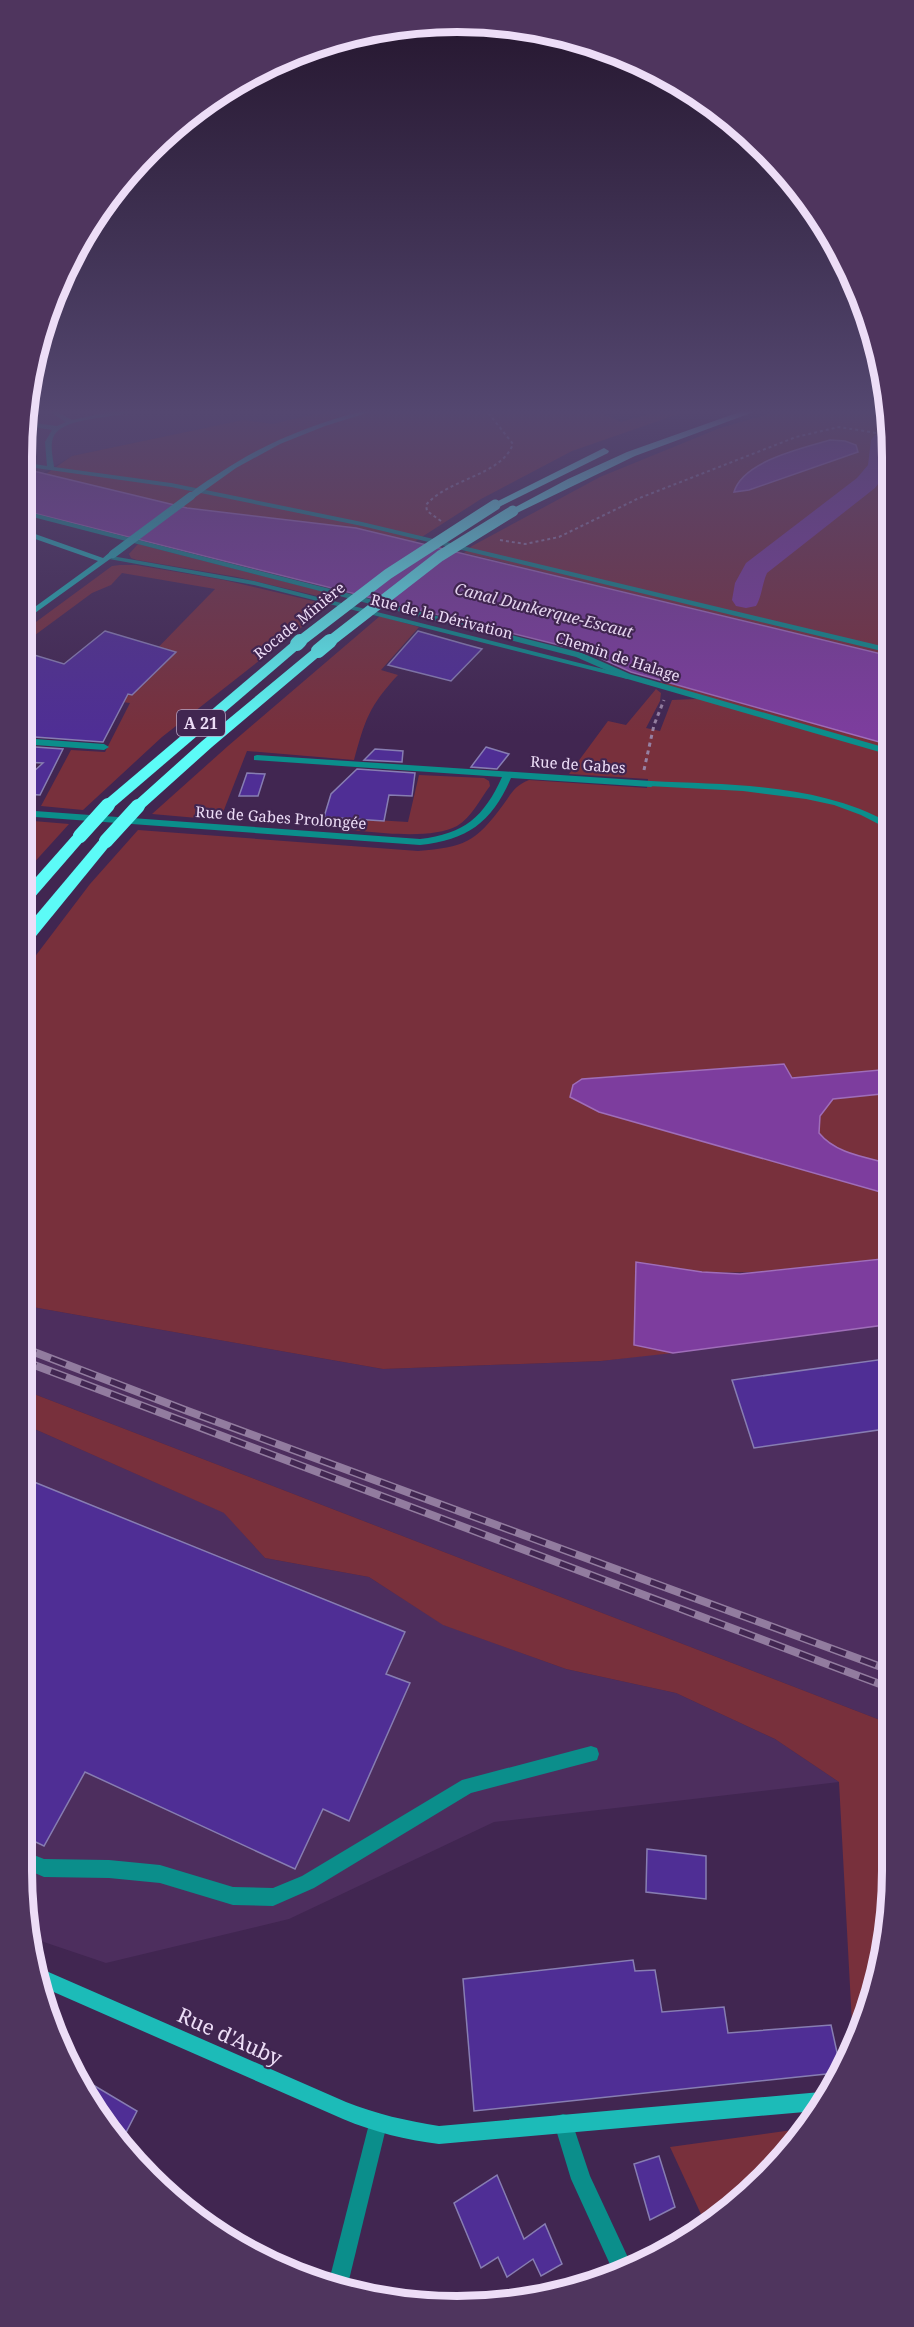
<svg xmlns="http://www.w3.org/2000/svg" width="914" height="2327" viewBox="0 0 914 2327" font-family="'Noto Serif',serif">
	<rect width="100%" height="100%" fill="#412651"/>
	<!-- built -->
	<g fill="#4d2e5e">
		<path d="M 29,410 L 332,410 L 273,424 L 243,420 L 72,456 L 21,486 L 21,457 Z"/>
		<path d="M 21,1305 L 383,1369 L 601,1361 L 892,1324 L 893,1725 L 21,1389 Z"/>
		<path d="M 21,1423 L 225,1513 L 265,1558 L 369,1577 L 444,1625 L 566,1669 L 676,1693 L 775,1739 L 839,1782 L 494,1822 L 289,1919 L 106,1963 L 32,1938 L 21,1870 Z"/>
	</g>
	<!-- green -->
	<g fill="#78303c">
		<path d="M 332,410 L 595,410 L 621,422 L 661,410 L 690,410 L 572,451 L 481,499 L 414,542 L 356,528 L 186,508 L 46,474 L 72,456 L 243,420 L 273,424 Z"/>
		<path d="M 782,410 L 889,410 L 890,656 L 464,553 L 472,546 L 600,477 L 720,428 Z"/>
		<path d="M 138,544 L 341,596 L 335,600 L 237,577 L 137,560 L 131,558 L 129,554 Z"/>
		<path d="M 120,565 L 136,565 L 224,580 L 330,605 L 162,737 L 83,810 L 41,806 L 71,750 L 105,752 L 130,703 L 107,700 L 215,589 L 122,573 L 111,585 L 92,593 L 31,638 L 21,636 L 21,633 L 112,566 Z"/>
		<path d="M 380,616 L 419,627 L 381,670 L 398,675 C 369,706 365,720 354,760 L 247,751 L 220,820 L 152,814 L 228,746 Z"/>
		<path d="M 662,681 L 890,745 L 891,1069 L 792,1078 L 784,1064 L 582,1079 L 599,1112 L 891,1195 L 891,1258 C 828,1266 766,1275 702,1272 L 634,1345 L 673,1353 L 601,1361 L 383,1369 L 21,1305 L 21,975 L 90,884 L 138,830 L 418,851 C 464,847 475,843 503,805 C 512,793 514,786 529,780 L 647,788 L 648,779 L 569,774 L 608,721 L 626,725 L 656,689 L 661,693 L 660,701 L 646,728 L 660,731 L 672,700 L 696,699 L 699,695 L 660,683 Z"/>
		<path d="M 419,775 L 484,778 L 489,781 L 490,786 C 480,799 472,817 457,826 C 428,842 357,830 323,827 L 326,817 L 408,822 Z"/>
		<path d="M 21,820 L 69,824 L 21,877 Z"/>
		<path d="M 891,1093 L 891,1164 C 866,1157 836,1154 819,1133 L 820,1116 L 833,1099 Z"/>
		<path d="M 21,1389 L 893,1725 L 893,1870 L 870,2010 L 853,2042 L 839,1782 L 775,1739 L 676,1693 L 566,1669 L 443,1625 L 369,1577 L 265,1558 L 224,1513 L 21,1423 Z"/>
		<path d="M 807,2128 L 803,2136 L 745,2198 L 706,2225 L 670,2147 Z"/>
	</g>
	<!-- water -->
	<g fill="#7d3d9e" stroke="#9f6db9" stroke-width="1.5">
		<path d="M 830,440 L 845,441 L 856,445 L 858,452 L 749,490 L 734,492 C 743,461 803,448 830,440 Z"/>
		<path d="M 21,468 L 187,508 L 356,528 L 890,656 L 890,745 L 631,672 L 587,652 L 21,510 Z"/>
		<path d="M 784,1064 L 792,1078 L 891,1069 L 891,1093 L 833,1099 L 820,1116 L 819,1133 C 836,1154 866,1157 891,1164 L 891,1195 L 599,1112 L 570,1097 L 573,1085 L 582,1079 Z"/>
		<path d="M 891,1258 L 892,1324 L 673,1353 L 634,1345 L 636,1262 L 702,1272 L 740,1274 Z"/>
	</g>
	<g fill="none" stroke-linecap="round" stroke-linejoin="round">
		<!-- river -->
		<path fill="#7d3d9e" fill-rule="evenodd" d="M 883,433 L 889,434 L 889,470 L 875,488 L 767,573 C 762,584 762,596 756,606 L 746,608 L 736,606 L 732,600 L 735,583 L 746,563 L 857,478 L 868,465 L 871,440 L 875,435 Z"/>
	</g>
	<!-- building -->
	<g fill="#4f2e95" stroke="#877db2" stroke-width="1.5">
		<path d="M 105,631 L 176,652 L 132,695 L 128,694 L 103,742 L 21,736 L 21,651 L 64,664 Z"/>
		<path d="M 418,631 L 464,644 L 482,649 L 451,681 L 388,665 Z"/>
		<path d="M 21,746 L 63,749 L 40,795 L 21,794 L 21,783 L 43,763 L 21,762 Z"/>
		<path d="M 486,747 L 509,754 L 497,769 L 471,767 Z"/>
		<path d="M 375,749 L 403,751 L 402,762 L 364,760 Z"/>
		<path d="M 357,769 L 415,773 L 412,796 L 389,795 L 384,821 L 324,817 L 331,794 Z"/>
		<path d="M 247,773 L 265,774 L 258,796 L 239,796 Z"/>
		<path d="M 892,1358 L 892,1428 L 754,1448 L 732,1380 Z"/>
		<path d="M 34,1482 L 405,1632 L 386,1674 L 410,1683 L 349,1821 L 323,1809 L 295,1869 L 85,1772 L 44,1846 L 21,1835 L 21,1501 Z"/>
		<path d="M 647,1849 L 706,1856 L 706,1899 L 646,1892 Z"/>
		<path d="M 633,1960 L 635,1971 L 655,1970 L 662,2012 L 724,2007 L 728,2033 L 831,2025 L 840,2066 L 836,2073 L 474,2111 L 463,1979 Z"/>
		<path d="M 73,2073 L 137,2111 L 120,2144 L 79,2088 Z"/>
		<path d="M 659,2156 L 675,2207 L 650,2220 L 634,2164 Z"/>
		<path d="M 497,2175 L 524,2239 L 545,2224 L 562,2264 L 541,2276 L 533,2259 L 507,2277 L 498,2257 L 481,2268 L 454,2203 Z"/>
	</g>
	<g fill="none" stroke-linecap="round" stroke-linejoin="round">
		<!-- path-far1 -->
		<g stroke="#9681a3" stroke-width="2" stroke-dasharray="3 3" stroke-linecap="butt">
			<path d="M 441,521 L 427,511 L 426,505 C 449,478 501,476 513,444 L 486,410"/>
			<path d="M 500,540 L 525,544 L 559,537 L 637,499 L 796,437 L 839,427 L 889,435"/>
		</g>
		<!-- path -->
		<path stroke="#9681a3" stroke-width="3" stroke-dasharray="4 4" stroke-linecap="butt" d="M 644,770 L 654,725 L 664,700"/>
		<!-- lane -->
		<g fill="#0b8e8b" fill-rule="evenodd">
			<path d="M 47,410 L 54,410 L 72,420 L 112,411 L 135,410 C 117,420 62,415 53,438 C 50,447 53,458 54,467 L 171,483 L 362,522 L 890,648 L 890,653 L 362,526 L 171,487 L 21,466 L 21,462 L 47,466 L 45,442 L 52,430 L 26,426 L 27,422 L 57,426 L 66,422 Z"/>
			<path d="M 21,510 L 582,653 L 630,674 L 890,749 L 890,755 L 624,678 L 576,657 L 21,514 Z"/>
			<path d="M 651,781 C 732,785 817,783 890,823 L 890,830 L 861,815 L 834,805 L 806,799 L 743,791 L 648,786 L 646,784 Z"/>
			<path d="M 591,1746 L 597,1748 L 599,1754 L 597,1760 L 471,1793 L 314,1888 L 273,1906 L 233,1905 L 160,1883 L 109,1878 L 44,1877 L 21,1867 L 21,1850 L 44,1859 L 109,1860 L 160,1865 L 233,1887 L 273,1888 L 302,1876 L 462,1780 Z"/>
			<path d="M 563,2114 L 570,2116 L 590,2176 L 631,2264 L 613,2271 L 571,2179 L 554,2123 L 556,2116 Z"/>
		</g>
		<!-- street -->
		<g fill="#0b8e8b" fill-rule="evenodd">
			<path d="M 106,555 L 254,581 L 631,676 L 627,679 L 254,585 L 109,559 L 106,559 Z"/>
			<path d="M 21,738 L 104,744 L 109,747 L 104,750 L 21,744 Z"/>
			<path d="M 257,755 L 651,781 L 656,784 L 651,787 L 511,778 C 492,822 468,840 420,845 L 21,816 L 21,810 L 420,839 C 464,834 484,817 502,777 L 254,760 L 254,756 Z"/>
			<path d="M 378,2115 L 385,2117 L 387,2124 L 347,2288 L 346,2290 L 328,2285 L 369,2124 L 371,2117 Z"/>
		</g>
		<!-- secondary -->
		<g fill="#1cbbb8" fill-rule="evenodd">
			<path d="M 367,410 L 376,410 L 325,426 L 280,444 L 236,468 L 194,498 L 187,496 C 197,487 210,479 221,472 C 266,442 315,423 367,410 Z"/>
			<path d="M 21,529 L 103,558 L 110,552 L 117,554 L 21,623 L 21,617 L 98,561 L 21,534 Z"/>
			<path d="M 37,1967 L 346,2102 C 376,2114 407,2121 439,2126 L 821,2092 L 825,2093 L 816,2111 L 439,2144 C 406,2140 374,2132 343,2119 L 40,1986 Z"/>
		</g>
		<!-- highway -->
		<g fill="#5cfbf7" fill-rule="evenodd">
			<path d="M 745,410 L 759,410 L 635,456 L 517,513 L 513,514 L 508,511 L 568,479 L 627,452 Z"/>
			<path d="M 604,448 L 609,451 L 608,453 L 499,507 L 495,508 L 490,505 Z"/>
			<path d="M 297,640 L 303,644 L 301,647 L 113,808 L 103,808 L 101,805 L 103,802 L 293,641 Z"/>
			<path d="M 318,647 L 322,648 L 324,651 L 322,654 L 212,747 L 143,809 L 133,809 L 131,806 L 133,803 L 202,741 L 314,648 Z"/>
			<path d="M 80,832 L 85,833 L 87,836 L 85,839 L 26,907 L 21,909 L 21,894 L 75,833 Z"/>
			<path d="M 106,837 L 113,841 L 111,844 L 27,947 L 21,948 L 21,933 L 101,838 Z"/>
		</g>
		<!-- rail casing -->
		<g stroke="#927c9f" stroke-width="8">
			<g id="rail">
				<path d="M 21,1347 L 185,1410 L 892,1671"/>
				<path d="M 21,1360 L 893,1689"/>
			</g>
		</g>
		<!-- rail -->
		<use href="#rail" stroke="#412651" stroke-width="5" stroke-dasharray="16" stroke-linecap="butt"/>
		<!-- secondary-bridge -->
		<path stroke="#1cbbb8" stroke-width="8" d="M 113,554 L 191,496"/>
		<!-- highway-bridge-far1 -->
		<g stroke="#5cfbf7" stroke-width="11">
			<path d="M 298,643 L 388,574 L 495,505"/>
			<path d="M 328,643 L 440,556 L 513,511"/>
		</g>
		<!-- highway-bridge -->
		<g stroke="#5cfbf7" stroke-width="14">
			<path d="M 297,644 L 300,641"/>
			<path d="M 318,651 L 330,641"/>
			<path d="M 80,836 L 108,805"/>
			<path d="M 106,841 L 138,806"/>
		</g>
	</g>
	<!-- sky -->
	<linearGradient id="sky" x2="0" y2="1"><stop stop-color="#24152d"/><stop offset="0.56" stop-color="#544770"/><stop offset="1" stop-color="#544770" stop-opacity="0"/></linearGradient>
	<rect width="914" height="735" fill="url(#sky)"/>
	<g text-anchor="middle" dominant-baseline="central" stroke-width="4.5" stroke-linejoin="round" paint-order="stroke">
		<!-- far-street labels -->
		<g font-size="15" fill="#edddf7" stroke="#412651">
			<text transform="translate(442 616) rotate(14)">Rue de la Dérivation</text>
			<text transform="translate(299 620) rotate(-39)">Rocade Minière</text>
			<text transform="translate(618 656) rotate(18)">Chemin de Halage</text>
			<text transform="translate(578 764) rotate(4)">Rue de Gabes</text>
			<text transform="translate(281 817) rotate(4)">Rue de Gabes Prolongée</text>
		</g>
		<!-- far-water labels -->
		<g font-size="16" font-style="italic" fill="#e4d4ee" stroke="#412651">
			<text transform="translate(544 610) rotate(14)">Canal Dunkerque-Escaut</text>
		</g>
		<!-- shield labels -->
		<rect fill="#412651" stroke="#b9a6c5" stroke-width="1.5" x="177" y="710" width="48" height="26" rx="4.5"/>
		<g font-size="16" font-weight="bold" fill="#edddf7">
			<text x="201" y="723">A 21</text>
		</g>
		<!-- near-street labels -->
		<g font-size="21" fill="#edddf7" stroke="#412651">
			<text transform="translate(230 2036) rotate(24)">Rue d'Auby</text>
		</g>
	</g>
	<!-- crop -->
	<path d="M0 0H914V2327H0ZM457 32H457A425 425 0 0 1 882 457V1871A425 425 0 0 1 457 2296H457A425 425 0 0 1 32 1871V457A425 425 0 0 1 457 32Z" fill="#4f355e" fill-rule="evenodd"/>
	<path fill="none" stroke="#edddf7" stroke-width="8" d="M457 32H457A425 425 0 0 1 882 457V1871A425 425 0 0 1 457 2296H457A425 425 0 0 1 32 1871V457A425 425 0 0 1 457 32Z"/>
</svg>
